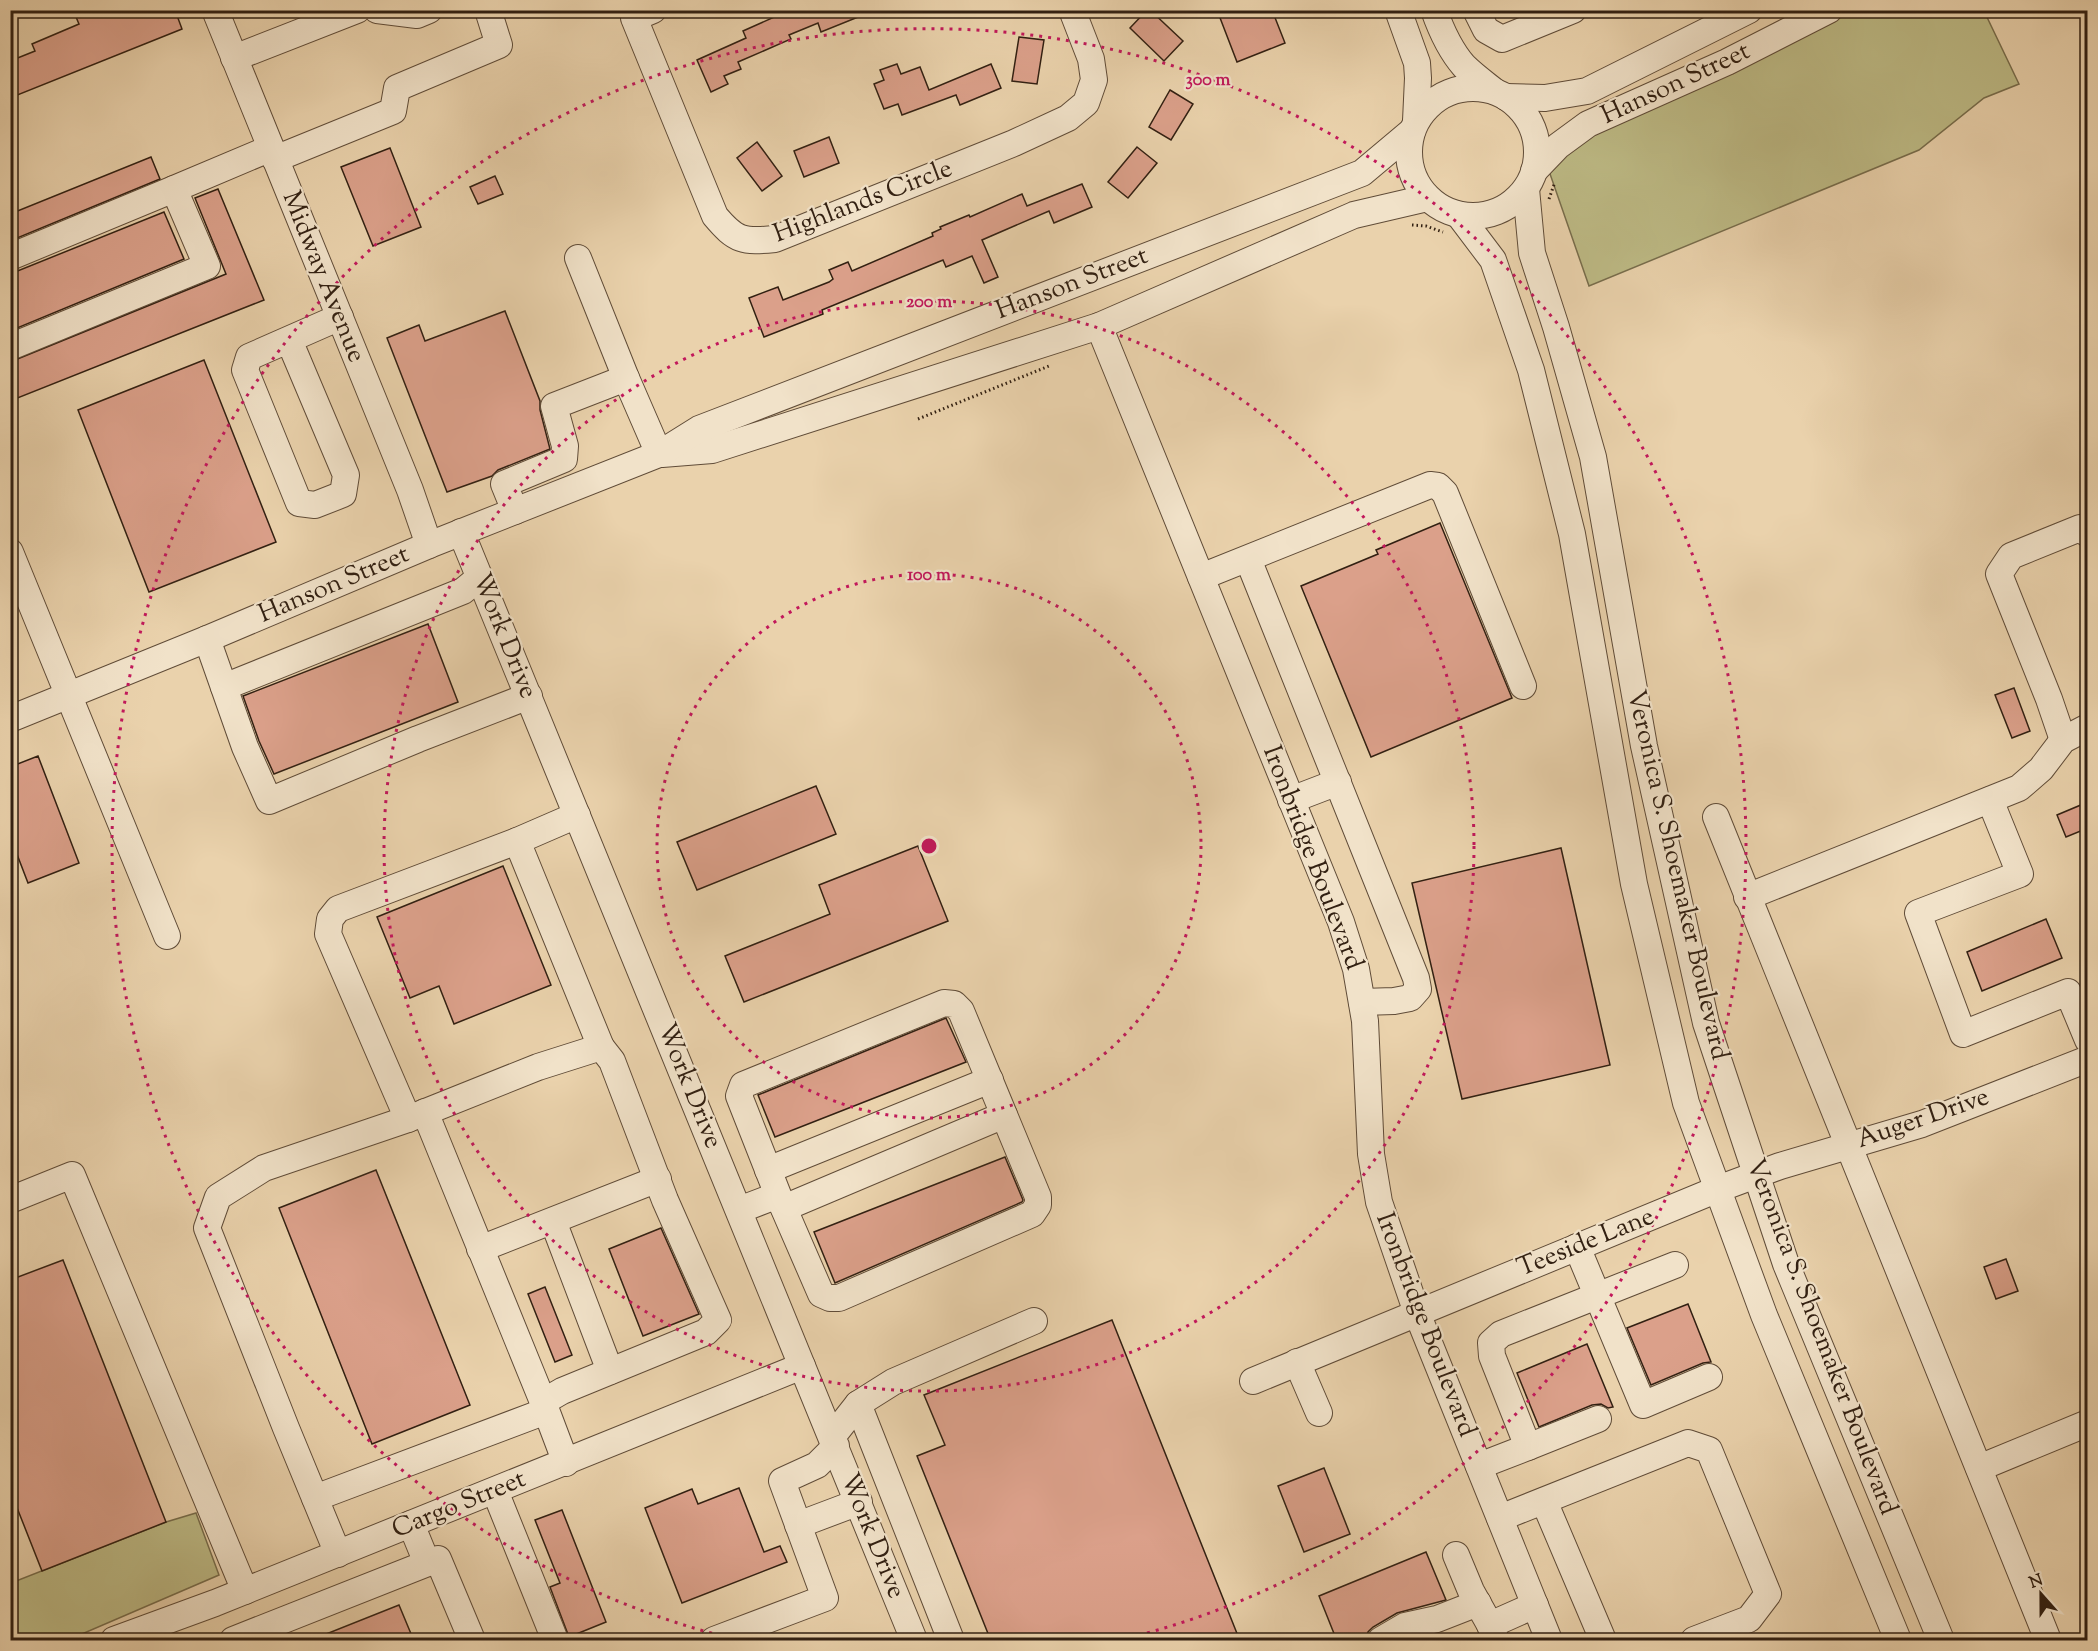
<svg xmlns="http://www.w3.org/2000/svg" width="2098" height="1651" viewBox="0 0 2098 1651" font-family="'Sorts Mill Goudy',serif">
	<rect width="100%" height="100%" fill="#ead2ac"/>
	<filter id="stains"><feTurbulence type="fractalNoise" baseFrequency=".00333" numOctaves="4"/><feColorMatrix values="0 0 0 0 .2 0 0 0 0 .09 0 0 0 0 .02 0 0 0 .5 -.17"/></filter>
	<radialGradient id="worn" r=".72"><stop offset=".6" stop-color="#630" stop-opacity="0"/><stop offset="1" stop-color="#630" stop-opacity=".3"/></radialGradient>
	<!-- green -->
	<g fill="#bdba85" stroke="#786d4c" stroke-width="1.5">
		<path d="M 1851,11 L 1984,11 L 2019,84 L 1984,98 L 1919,150 L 1589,286 L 1549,171 L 1565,154 L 1593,133 L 1731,72 Z"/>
		<path d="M 196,1513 L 219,1575 L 68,1640 L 11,1640 L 11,1583 L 166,1522 Z"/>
	</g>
	<!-- building -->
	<g fill="#dba08a" stroke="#322012" stroke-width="1.5">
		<path d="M 73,10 L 175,10 L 182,29 L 10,98 L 10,61 L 35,51 L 32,44 L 79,24 Z"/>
		<path d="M 790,10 L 873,11 L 821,32 L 818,23 L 789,35 L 791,39 L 738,62 L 741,69 L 724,76 L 728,84 L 711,92 L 697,60 L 746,38 L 743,31 Z"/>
		<path d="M 1147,10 L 1150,10 L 1183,41 L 1164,61 L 1130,28 Z"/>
		<path d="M 1217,10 L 1272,10 L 1285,43 L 1237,62 Z"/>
		<path d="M 1019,37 L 1044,40 L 1037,84 L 1012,81 Z"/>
		<path d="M 897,64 L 901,74 L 920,67 L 929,90 L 991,64 L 1001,88 L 960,105 L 956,95 L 902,115 L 898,104 L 884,109 L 874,84 L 884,80 L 880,70 Z"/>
		<path d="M 1170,90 L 1193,104 L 1171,140 L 1149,127 Z"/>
		<path d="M 829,137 L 839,163 L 804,177 L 794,151 Z"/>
		<path d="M 757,142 L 782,176 L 762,191 L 737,158 Z"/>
		<path d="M 1137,147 L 1157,163 L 1128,198 L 1108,182 Z"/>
		<path d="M 390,148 L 421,227 L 373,246 L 341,167 Z"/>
		<path d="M 151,157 L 160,179 L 10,241 L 10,214 Z"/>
		<path d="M 495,176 L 503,194 L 478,204 L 470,187 Z"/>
		<path d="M 1082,184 L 1092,207 L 1054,223 L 1049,211 L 982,240 L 998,277 L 984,283 L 972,256 L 946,267 L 943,260 L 822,310 L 823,314 L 764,337 L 749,298 L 778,287 L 783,300 L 829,282 L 833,279 L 829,270 L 848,262 L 852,271 L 933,236 L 932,233 L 941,229 L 940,227 L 969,215 L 970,217 L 1022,194 L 1027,206 Z"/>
		<path d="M 218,189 L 264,300 L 10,401 L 10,362 L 226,274 L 195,198 Z"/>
		<path d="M 164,212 L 184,259 L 10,331 L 10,274 Z"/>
		<path d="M 505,311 L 540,401 L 540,410 L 550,449 L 498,470 L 492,476 L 447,492 L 387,338 L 419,325 L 425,341 Z"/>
		<path d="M 204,360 L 276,542 L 149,592 L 78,410 Z"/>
		<path d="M 1440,523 L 1512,698 L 1371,757 L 1301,586 L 1378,554 L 1376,550 Z"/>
		<path d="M 428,624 L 458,702 L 274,774 L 259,741 L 243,696 Z"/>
		<path d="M 2014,688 L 2030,731 L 2012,738 L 1995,695 Z"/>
		<path d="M 38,756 L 79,863 L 28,883 L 10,836 L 10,767 Z"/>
		<path d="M 816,786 L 836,834 L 697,890 L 677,842 Z"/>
		<path d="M 2088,802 L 2088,828 L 2066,837 L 2057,815 Z"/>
		<path d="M 918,846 L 948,921 L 744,1002 L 725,956 L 830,914 L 819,885 Z"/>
		<path d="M 1561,848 L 1610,1065 L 1462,1099 L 1412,883 Z"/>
		<path d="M 503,866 L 551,985 L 454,1024 L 439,986 L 410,998 L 377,917 Z"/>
		<path d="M 2046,919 L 2062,958 L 1982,991 L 1967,952 Z"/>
		<path d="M 946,1018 L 966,1062 L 775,1137 L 758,1095 Z"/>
		<path d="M 1005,1157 L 1023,1200 L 1022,1202 L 835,1283 L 814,1232 Z"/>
		<path d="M 376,1170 L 470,1405 L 372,1444 L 279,1208 Z"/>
		<path d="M 661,1228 L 699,1314 L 643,1336 L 609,1249 Z"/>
		<path d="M 2006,1259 L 2018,1291 L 1996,1299 L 1984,1267 Z"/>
		<path d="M 63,1260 L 166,1522 L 42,1571 L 10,1490 L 10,1280 Z"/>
		<path d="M 545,1287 L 572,1355 L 555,1362 L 528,1294 Z"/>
		<path d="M 1688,1304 L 1711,1362 L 1703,1363 L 1651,1385 L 1627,1328 Z"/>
		<path d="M 1112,1320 L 1240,1641 L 991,1641 L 917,1456 L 945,1445 L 924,1395 Z"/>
		<path d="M 1587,1344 L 1613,1407 L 1608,1408 L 1601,1404 L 1592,1405 L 1539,1427 L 1517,1373 Z"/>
		<path d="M 1324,1468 L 1350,1534 L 1304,1552 L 1278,1486 Z"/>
		<path d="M 739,1488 L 764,1552 L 780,1546 L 787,1562 L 682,1603 L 645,1508 L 692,1489 L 698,1504 Z"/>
		<path d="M 562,1510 L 606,1622 L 569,1637 L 550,1587 L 560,1583 L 535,1520 Z"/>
		<path d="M 1426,1552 L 1446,1600 L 1397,1613 L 1373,1627 L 1368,1632 L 1366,1639 L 1362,1641 L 1337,1641 L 1319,1596 Z"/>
		<path d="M 399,1605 L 414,1641 L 312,1641 L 311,1640 Z"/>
	</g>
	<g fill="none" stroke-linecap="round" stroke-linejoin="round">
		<!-- minor casing -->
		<g stroke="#604c38" stroke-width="28">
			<g id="minor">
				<path d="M 215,10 L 410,490 L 429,545"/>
				<path d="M 377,10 L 417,15 L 429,10"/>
				<path d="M 653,10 L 634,18 L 715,216 C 736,241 743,242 775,239 L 1014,143 L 1068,118 L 1086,103 L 1094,80 L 1091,59 L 1072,10"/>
				<path d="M 1398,10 L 1417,63 L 1418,78 L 1416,121"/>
				<path d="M 1434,10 C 1441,30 1450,50 1464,66 C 1473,75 1484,83 1494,91"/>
				<path d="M 1476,10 L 1486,30 L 1502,39 L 1573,10"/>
				<path d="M 234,58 L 357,10"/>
				<circle cx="1473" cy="152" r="64"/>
				<path d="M 1506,97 L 1545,98 L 1587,91 L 1749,10"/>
				<path d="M 275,159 L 393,111 L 397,88 L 499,45 L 488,10"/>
				<path d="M 1534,171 L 1558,146 L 1588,124 L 1727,62 L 1829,10"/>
				<path d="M 174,189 L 271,148"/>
				<path d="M 1526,189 L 1532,253 L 1556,327 L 1593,457 L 1644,746 L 1706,1023 L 1786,1264 L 1941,1640"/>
				<path d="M 1459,215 L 1493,260 L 1531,370 L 1572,534 L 1634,884 L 1686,1103 L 1764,1315 L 1898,1640"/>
				<path d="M 10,257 L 174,189 L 207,266 L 10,347"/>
				<path d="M 578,258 L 626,378 L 659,454"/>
				<path d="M 1099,326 L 1341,922 L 1356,969 L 1365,1021 L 1371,1154 L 1379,1202 L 1417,1313 L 1549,1640"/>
				<path d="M 289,340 L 346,475 L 343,494 L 315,505 L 299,503 L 245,370 L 249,357 L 340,317"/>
				<path d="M 662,454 L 712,450 L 1099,326 L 1354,215 L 1427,198"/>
				<path d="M 515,511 L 504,484 L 564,459 L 565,446 L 554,406 L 626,378"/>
				<path d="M 461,532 L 914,1640"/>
				<path d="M 10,552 L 167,936"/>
				<path d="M 1248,559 L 1416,978 L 1418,989 L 1410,998 L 1394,1001 L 1362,1002"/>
				<path d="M 1201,577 L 1430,485 L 1438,486 L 1445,493 L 1523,686"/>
				<path d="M 207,639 L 245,747 L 269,801 L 418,739 L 529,696"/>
				<path d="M 224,687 L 463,591 L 480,577"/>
				<path d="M 10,719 L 207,639 L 429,545 L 659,454 L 699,429 L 1362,173 L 1412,131"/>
				<path d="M 2063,740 L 2049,699 L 1999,574 L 2011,556 L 2080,528 L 2088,534"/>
				<path d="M 1291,800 L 1338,782"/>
				<path d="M 1990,800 L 2020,874 L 1918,913 L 1963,1034 L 2068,992 L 2088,1040"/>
				<path d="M 1716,817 L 2048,1640"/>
				<path d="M 517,841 L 601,1047"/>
				<path d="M 1747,897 L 2019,788 L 2041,769 L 2063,740 L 2088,727"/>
				<path d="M 425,1112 L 543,1402"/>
				<path d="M 408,1119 L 328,934 L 330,919 L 338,909 L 517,841 L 577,815"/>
				<path d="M 768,1170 L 990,1080"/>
				<path d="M 10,1200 L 72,1175 L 245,1591"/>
				<path d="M 784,1208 L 1004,1115"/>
				<path d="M 739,1210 L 778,1195 L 739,1096 L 743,1085 L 944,1003 L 954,1004 L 961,1011 L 1038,1197 L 1038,1205 L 1032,1214 L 839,1298 L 830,1298 L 821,1294 L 778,1195"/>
				<path d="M 553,1221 L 610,1371"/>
				<path d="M 1577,1247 L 1643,1405 L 1709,1377"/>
				<path d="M 480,1249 L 658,1179"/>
				<path d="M 1297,1362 L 1319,1413"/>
				<path d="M 1253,1381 L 1718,1189 L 1780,1166 L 1922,1124 L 2088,1059"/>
				<path d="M 858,1404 L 951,1640"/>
				<path d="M 832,1437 L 858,1404 L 893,1382 L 1034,1321"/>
				<path d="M 1528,1447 L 1598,1419"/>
				<path d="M 1479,1466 L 1528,1447 L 1492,1356 L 1491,1343 L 1501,1334 L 1675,1265"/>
				<path d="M 1979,1468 L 2088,1423"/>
				<path d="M 495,1491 L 555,1640"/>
				<path d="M 315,1498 L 546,1411"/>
				<path d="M 1544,1501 L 1603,1640"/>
				<path d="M 1500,1518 L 1688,1443 L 1709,1450 L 1768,1594 L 1749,1619 L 1694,1640"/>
				<path d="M 411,1524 L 427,1563"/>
				<path d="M 798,1525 L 859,1502"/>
				<path d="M 338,1554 L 286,1428 L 207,1228 L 218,1197 L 264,1168 L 408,1119 L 538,1067 L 601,1047 L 612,1061 L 665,1200 L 718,1320 L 706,1332 L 562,1391 L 543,1402 L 566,1463"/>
				<path d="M 1456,1555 L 1471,1591 L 1490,1625"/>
				<path d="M 114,1640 L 215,1603 L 802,1366"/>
				<path d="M 233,1640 L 438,1559 L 472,1640"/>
				<path d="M 714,1640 L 825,1598 L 782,1481 L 817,1465 L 836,1446"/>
				<path d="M 1381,1640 L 1405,1626 L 1437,1619 L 1478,1603"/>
				<path d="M 1496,1640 L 1490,1625 L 1535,1605"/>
			</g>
		</g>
		<!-- path -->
		<g stroke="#322012" stroke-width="3" stroke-dasharray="1.5 3" stroke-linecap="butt">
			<path d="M 1549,199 L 1555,182"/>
			<path d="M 1412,225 L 1426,226 L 1443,232"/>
			<path d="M 918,419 L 1049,366"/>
		</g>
		<!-- minor -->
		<use href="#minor" stroke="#f1e2c9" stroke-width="26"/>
	</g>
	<!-- distance rings -->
	<g fill="none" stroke="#c2185b" stroke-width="3" stroke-dasharray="3 6">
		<circle cx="929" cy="846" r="272"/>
		<circle cx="929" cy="846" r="545"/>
		<path d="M738 1640A817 817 0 1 1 1120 1640"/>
	</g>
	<g text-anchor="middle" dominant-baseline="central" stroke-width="4.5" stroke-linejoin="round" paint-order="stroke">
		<!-- street labels -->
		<g font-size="26" fill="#322012" stroke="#f1e2c9">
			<text transform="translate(1676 84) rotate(-25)">Hanson Street</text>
			<text transform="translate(863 202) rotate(-21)">Highlands Circle</text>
			<text transform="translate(323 277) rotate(68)">Midway Avenue</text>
			<text transform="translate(1072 284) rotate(-21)">Hanson Street</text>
			<text transform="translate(334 585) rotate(-23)">Hanson Street</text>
			<text transform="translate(504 636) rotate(68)">Work Drive</text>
			<text transform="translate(1312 858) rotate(69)">Ironbridge Boulevard</text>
			<text transform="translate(1677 875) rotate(77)">Veronica S. Shoemaker Boulevard</text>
			<text transform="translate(689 1086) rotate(68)">Work Drive</text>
			<text transform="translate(1923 1119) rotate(-19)">Auger Drive</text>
			<text transform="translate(1586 1243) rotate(-22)">Teeside Lane</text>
			<text transform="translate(1425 1325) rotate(69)">Ironbridge Boulevard</text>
			<text transform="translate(1821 1337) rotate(69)">Veronica S. Shoemaker Boulevard</text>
			<text transform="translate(459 1505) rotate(-22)">Cargo Street</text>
			<text transform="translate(872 1536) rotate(68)">Work Drive</text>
		</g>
	</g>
	<circle cx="929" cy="846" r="9" fill="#c2185b" stroke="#f1e2c9" stroke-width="3"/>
	<g font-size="18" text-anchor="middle" font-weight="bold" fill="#c2185b" stroke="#f1e2c9" stroke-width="4.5" stroke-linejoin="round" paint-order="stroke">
		<text x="1208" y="85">300 m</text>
		<text x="929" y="307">200 m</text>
		<text x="929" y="580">100 m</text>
	</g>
	<!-- margin -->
	<rect width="2098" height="1651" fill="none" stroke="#ead2ac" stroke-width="36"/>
	<rect x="12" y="12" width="2074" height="1627" fill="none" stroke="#322012" stroke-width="3"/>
	<rect x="18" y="18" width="2062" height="1615" fill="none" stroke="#322012" stroke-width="1.5"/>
	<!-- north arrow -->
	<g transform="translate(2041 1594) rotate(339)" stroke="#f1e2c9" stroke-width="4.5" paint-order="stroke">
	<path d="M0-4.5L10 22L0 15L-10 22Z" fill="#322012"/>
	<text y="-9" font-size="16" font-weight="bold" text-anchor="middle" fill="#322012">N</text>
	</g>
	<rect width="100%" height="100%" filter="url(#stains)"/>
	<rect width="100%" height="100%" fill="url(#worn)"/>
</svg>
